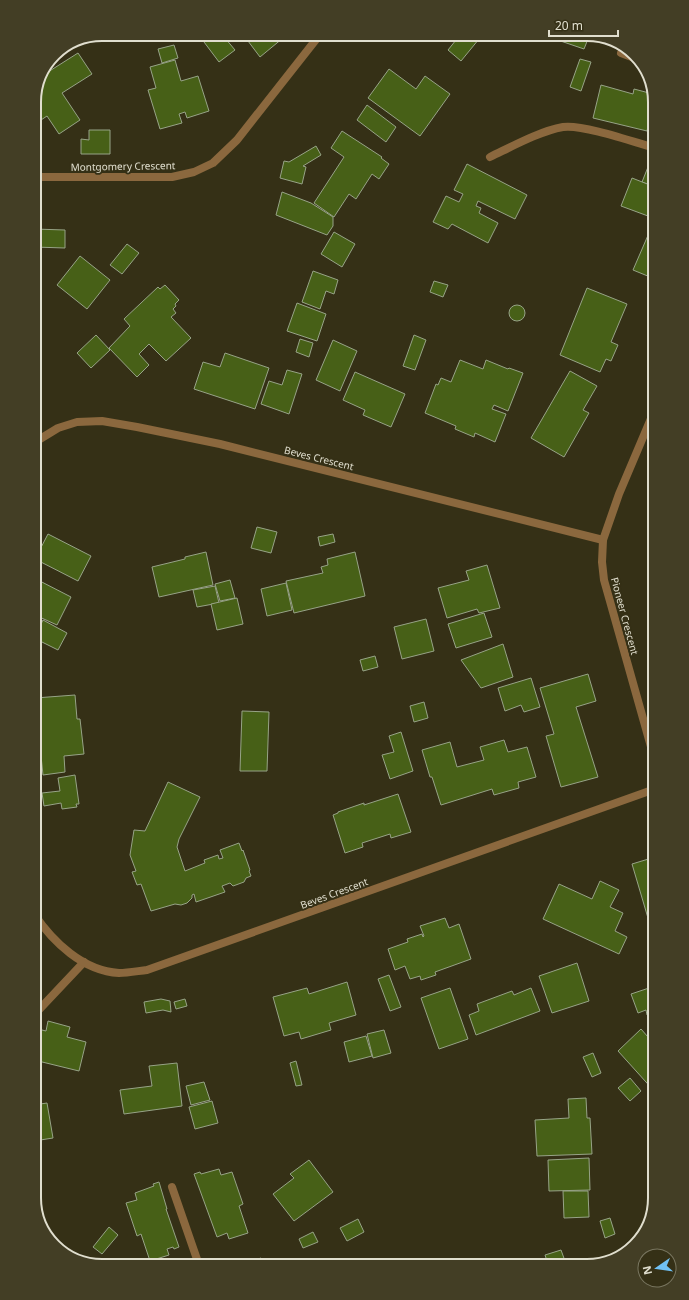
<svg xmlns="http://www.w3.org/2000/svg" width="689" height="1300" viewBox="0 0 689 1300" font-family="'Noto Sans',sans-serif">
	<rect width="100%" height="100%" fill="#353016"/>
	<!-- building -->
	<g fill="#476017" stroke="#97a387">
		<path d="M 590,34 L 584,49 L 543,35 Z"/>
		<path d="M 460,35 L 475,35 L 479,39 L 461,61 L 448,50 Z"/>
		<path d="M 245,37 L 282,37 L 283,38 L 260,57 Z"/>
		<path d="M 201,38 L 225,38 L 235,50 L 219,62 Z"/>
		<path d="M 174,45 L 178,58 L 162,63 L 158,49 Z"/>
		<path d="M 78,53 L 92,74 L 62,93 L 80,120 L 59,134 L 47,116 L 35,124 L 34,98 L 46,70 L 48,72 Z"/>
		<path d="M 580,59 L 591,62 L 581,91 L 570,87 Z"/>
		<path d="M 175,60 L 181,81 L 198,76 L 209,111 L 187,118 L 185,112 L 179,114 L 182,123 L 160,129 L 148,90 L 156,88 L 150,67 Z"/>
		<path d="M 389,69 L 416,89 L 425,76 L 450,94 L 420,136 L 368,98 Z"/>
		<path d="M 601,85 L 633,94 L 634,89 L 653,94 L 654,99 L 647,131 L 593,118 Z"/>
		<path d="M 367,105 L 396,127 L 386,142 L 357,120 Z"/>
		<path d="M 89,130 L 110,130 L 110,154 L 81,154 L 81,139 L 89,140 Z"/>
		<path d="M 342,131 L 382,157 L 381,158 L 389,164 L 379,179 L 372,174 L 356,199 L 349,194 L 334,217 L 314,203 L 344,157 L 331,148 Z"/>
		<path d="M 316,146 L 321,155 L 303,166 L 306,167 L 302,184 L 280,178 L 284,161 L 289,162 Z"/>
		<path d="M 467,164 L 527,195 L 515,219 L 478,201 L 476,206 L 481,208 L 479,213 L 498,223 L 488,243 L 452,224 L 448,229 L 433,222 L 446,196 L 459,202 L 463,194 L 454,190 Z"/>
		<path d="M 648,167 L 655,170 L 655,187 L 642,182 Z"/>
		<path d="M 632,178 L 655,187 L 655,199 L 648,216 L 621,206 Z"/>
		<path d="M 282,192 L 311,203 L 333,217 L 333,226 L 327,235 L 276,215 Z"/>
		<path d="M 652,226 L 655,228 L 655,279 L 633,270 Z"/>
		<path d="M 34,229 L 65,230 L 65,248 L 34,247 Z"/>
		<path d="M 334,232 L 355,244 L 342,267 L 321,254 Z"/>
		<path d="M 127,244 L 139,253 L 122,274 L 110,265 Z"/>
		<path d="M 80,256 L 110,280 L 87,309 L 57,285 Z"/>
		<path d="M 313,271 L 338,280 L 334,294 L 326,291 L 320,309 L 302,302 Z"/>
		<path d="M 434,281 L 448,285 L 443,297 L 430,292 Z"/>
		<path d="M 165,285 L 179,300 L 175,304 L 176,306 L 173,309 L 176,313 L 171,317 L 191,338 L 166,361 L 149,344 L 139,354 L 149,365 L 137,377 L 109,348 L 130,326 L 124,319 L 158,287 L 160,289 Z"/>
		<path d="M 587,288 L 627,304 L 611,342 L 618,345 L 611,361 L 606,359 L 600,372 L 560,355 Z"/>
		<path d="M 297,303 L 326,314 L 317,341 L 287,331 Z"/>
		<circle cx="517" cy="313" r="8"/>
		<path d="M 96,335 L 110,350 L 91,368 L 77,353 Z"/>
		<path d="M 414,335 L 426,340 L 415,370 L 403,366 Z"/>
		<path d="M 300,339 L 313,343 L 309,357 L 296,352 Z"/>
		<path d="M 333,340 L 357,351 L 340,391 L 316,380 Z"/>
		<path d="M 225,353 L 269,368 L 255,409 L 194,389 L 203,362 L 220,367 Z"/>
		<path d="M 460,360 L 483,369 L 486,360 L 508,369 L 509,368 L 523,373 L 508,411 L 494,405 L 492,409 L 506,414 L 495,442 L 475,433 L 474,437 L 455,429 L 456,426 L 425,413 L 436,384 L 438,385 L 441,378 L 451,382 Z"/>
		<path d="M 287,370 L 302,374 L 289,414 L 261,404 L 269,381 L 282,385 Z"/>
		<path d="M 570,371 L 597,386 L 583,410 L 589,413 L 564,457 L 531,438 Z"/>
		<path d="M 355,372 L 405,394 L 391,427 L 363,415 L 365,410 L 343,400 Z"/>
		<path d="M 257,527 L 277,532 L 271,553 L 251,548 Z"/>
		<path d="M 48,534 L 91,556 L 78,581 L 35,559 Z"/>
		<path d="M 333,534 L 335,542 L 320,546 L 318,537 Z"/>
		<path d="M 206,552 L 213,585 L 159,597 L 152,567 L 185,559 L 185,557 Z"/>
		<path d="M 355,552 L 365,596 L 294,613 L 286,581 L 323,573 L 321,567 L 328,565 L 327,559 Z"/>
		<path d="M 487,565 L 500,608 L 479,613 L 477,609 L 447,618 L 438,588 L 469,580 L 466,571 Z"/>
		<path d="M 34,578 L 71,597 L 57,625 L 35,615 L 34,617 Z"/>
		<path d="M 230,580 L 235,598 L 220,601 L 215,584 Z"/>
		<path d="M 286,583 L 292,610 L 267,616 L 261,589 Z"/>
		<path d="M 215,586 L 219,603 L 197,607 L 193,590 Z"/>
		<path d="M 237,598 L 243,624 L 217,630 L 211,604 Z"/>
		<path d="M 484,613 L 492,637 L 456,648 L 448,624 Z"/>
		<path d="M 426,619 L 434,651 L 402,659 L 394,627 Z"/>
		<path d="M 43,620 L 67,633 L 58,650 L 34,638 Z"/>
		<path d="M 503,644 L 513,677 L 481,688 L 461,660 Z"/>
		<path d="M 375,656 L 378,667 L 363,671 L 360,660 Z"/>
		<path d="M 588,674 L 596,701 L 576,707 L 598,777 L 561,787 L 546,736 L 554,734 L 540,688 Z"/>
		<path d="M 531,678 L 540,707 L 524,712 L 521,705 L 505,711 L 498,688 Z"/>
		<path d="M 75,695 L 77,719 L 80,719 L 84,754 L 64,756 L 65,772 L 43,775 L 35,698 Z"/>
		<path d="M 424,702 L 428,718 L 414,722 L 410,706 Z"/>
		<path d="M 242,711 L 269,712 L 267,771 L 240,771 Z"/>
		<path d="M 401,732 L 413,771 L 390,779 L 382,755 L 394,752 L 389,736 Z"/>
		<path d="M 504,740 L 508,752 L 527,747 L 536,777 L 518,782 L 519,788 L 494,795 L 492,789 L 441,805 L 432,777 L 430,777 L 422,750 L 450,742 L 457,767 L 484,760 L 480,747 Z"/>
		<path d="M 75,775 L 79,804 L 76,804 L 77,807 L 62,809 L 61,803 L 44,806 L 42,793 L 60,791 L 58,778 Z"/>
		<path d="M 168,782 L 200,797 L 179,839 L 177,847 L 185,871 L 205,863 L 204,860 L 218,855 L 219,859 L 223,858 L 220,850 L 239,843 L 242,851 L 243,850 L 250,870 L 249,871 L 251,876 L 246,878 L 244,882 L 233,886 L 230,883 L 222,886 L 225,892 L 196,902 L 194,894 L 192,895 L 192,898 L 187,903 L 181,905 L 175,904 L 151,911 L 141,884 L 137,885 L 132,872 L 136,871 L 130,855 L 134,830 L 145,831 Z"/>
		<path d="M 398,794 L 411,832 L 391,838 L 390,834 L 362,843 L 363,847 L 345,853 L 333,815 L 338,813 L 338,812 L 364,803 L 364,805 Z"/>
		<path d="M 655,857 L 655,935 L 653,935 L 632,864 Z"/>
		<path d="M 600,881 L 619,890 L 610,907 L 623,913 L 615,931 L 627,937 L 619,954 L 543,919 L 559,884 L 592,899 Z"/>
		<path d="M 445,918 L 449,928 L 459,924 L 471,959 L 435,972 L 436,975 L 421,980 L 420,976 L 410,979 L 405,966 L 395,970 L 388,949 L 408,942 L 407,939 L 422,934 L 423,937 L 424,936 L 420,926 Z"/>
		<path d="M 577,963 L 589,1001 L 552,1013 L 539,976 Z"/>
		<path d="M 389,975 L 401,1007 L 390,1011 L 378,979 Z"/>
		<path d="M 347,982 L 356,1015 L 329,1023 L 331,1030 L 301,1039 L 299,1032 L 284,1036 L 273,997 L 307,988 L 309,994 Z"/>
		<path d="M 655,986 L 655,1013 L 647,1015 L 646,1010 L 638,1013 L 631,994 Z"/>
		<path d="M 450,988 L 468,1039 L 439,1049 L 421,998 Z"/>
		<path d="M 531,988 L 540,1011 L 476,1035 L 469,1015 L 479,1011 L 477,1004 L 512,991 L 514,995 Z"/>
		<path d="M 161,999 L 170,1001 L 171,1012 L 163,1010 L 146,1013 L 144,1002 Z"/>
		<path d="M 185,999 L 187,1006 L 176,1009 L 174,1002 Z"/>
		<path d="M 48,1021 L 70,1027 L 67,1037 L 86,1042 L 79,1071 L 34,1060 L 34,1028 L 46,1031 Z"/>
		<path d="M 641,1029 L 655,1045 L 655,1092 L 618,1051 Z"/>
		<path d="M 384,1030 L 391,1053 L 373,1058 L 367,1034 Z"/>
		<path d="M 366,1036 L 372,1056 L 349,1062 L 344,1042 Z"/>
		<path d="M 593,1053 L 601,1073 L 592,1077 L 583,1057 Z"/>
		<path d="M 296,1061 L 302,1085 L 296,1086 L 290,1063 Z"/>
		<path d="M 177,1063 L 182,1106 L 124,1114 L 120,1090 L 152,1086 L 149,1066 Z"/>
		<path d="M 630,1078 L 641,1091 L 630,1101 L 618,1088 Z"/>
		<path d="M 204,1082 L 210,1100 L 191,1105 L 186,1086 Z"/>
		<path d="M 586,1098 L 587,1118 L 590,1118 L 592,1154 L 537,1156 L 535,1120 L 569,1118 L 568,1099 Z"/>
		<path d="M 212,1101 L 218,1123 L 195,1129 L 189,1107 Z"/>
		<path d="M 47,1103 L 53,1138 L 34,1141 L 34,1105 Z"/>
		<path d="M 589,1158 L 590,1190 L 549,1191 L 548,1160 Z"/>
		<path d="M 309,1160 L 333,1192 L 294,1221 L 273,1194 L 294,1178 L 290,1174 Z"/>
		<path d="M 219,1169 L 221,1175 L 232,1172 L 243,1204 L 239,1206 L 248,1233 L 229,1239 L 227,1233 L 217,1237 L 194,1174 L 200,1172 L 201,1174 Z"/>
		<path d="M 159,1182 L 167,1209 L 166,1209 L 179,1247 L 174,1249 L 173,1247 L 167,1249 L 169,1255 L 150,1261 L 141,1234 L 137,1236 L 126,1203 L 137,1200 L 135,1193 L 154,1186 L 153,1184 Z"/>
		<path d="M 563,1191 L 588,1191 L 589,1217 L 564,1218 Z"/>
		<path d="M 610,1218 L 615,1234 L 605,1238 L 600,1221 Z"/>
		<path d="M 358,1219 L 364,1232 L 347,1241 L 340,1228 Z"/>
		<path d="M 109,1227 L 118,1235 L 102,1254 L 93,1247 Z"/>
		<path d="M 313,1232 L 318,1242 L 303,1248 L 299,1239 Z"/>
		<path d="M 561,1250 L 565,1261 L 547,1261 L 545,1255 Z"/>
		<path d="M 261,1258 L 263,1264 L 242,1264 Z"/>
	</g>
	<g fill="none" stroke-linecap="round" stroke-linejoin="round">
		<!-- lane -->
		<g stroke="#8b683e" stroke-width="8">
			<path d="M 490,157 C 511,147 540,131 563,127 C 582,124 634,142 655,148"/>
			<path d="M 34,1015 L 84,962"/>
		</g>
		<!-- street -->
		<g stroke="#8b683e" stroke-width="8">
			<path d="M 621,53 L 637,59"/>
			<path d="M 34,177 L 172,177 L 194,172 L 213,163 L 237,140 L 318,37"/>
			<path d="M 34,446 L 40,439 L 58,428 L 77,422 L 102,421 L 137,427 L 220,444 L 603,540"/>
			<path d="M 655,761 L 604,580 L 602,562 L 603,540 L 619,494 L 655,409"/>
			<path d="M 34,914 C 53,942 83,971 119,973 C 128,973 138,971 147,970 L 655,789"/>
			<path d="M 172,1187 L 199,1265"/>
		</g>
	</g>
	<g text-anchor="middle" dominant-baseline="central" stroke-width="4" stroke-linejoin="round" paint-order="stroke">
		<!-- street labels -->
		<g font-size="10" fill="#e0dece" stroke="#353016">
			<text transform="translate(123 166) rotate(-1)">Montgomery Crescent</text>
			<text transform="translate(319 458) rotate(14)">Beves Crescent</text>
			<text transform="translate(625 616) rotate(75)">Pioneer Crescent</text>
			<text transform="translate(334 893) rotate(-20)">Beves Crescent</text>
		</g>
	</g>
	<!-- crop -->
	<path d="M0 0H689V1300H0ZM102 41H587A61 61 0 0 1 648 102V1198A61 61 0 0 1 587 1259H102A61 61 0 0 1 41 1198V102A61 61 0 0 1 102 41Z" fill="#433e25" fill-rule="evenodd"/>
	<path fill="none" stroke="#e0dece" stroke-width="2" d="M102 41H587A61 61 0 0 1 648 102V1198A61 61 0 0 1 587 1259H102A61 61 0 0 1 41 1198V102A61 61 0 0 1 102 41Z"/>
	<!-- north arrow -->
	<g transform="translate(657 1268) rotate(257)"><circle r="19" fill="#353016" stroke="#797660"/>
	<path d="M0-3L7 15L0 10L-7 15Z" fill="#70c1f4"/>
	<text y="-6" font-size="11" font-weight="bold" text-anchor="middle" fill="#e0dece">N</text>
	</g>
	<!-- scale -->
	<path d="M549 30v6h69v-6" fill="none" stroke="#e0dece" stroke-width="2"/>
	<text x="555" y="30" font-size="12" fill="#e0dece" stroke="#353016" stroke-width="3" paint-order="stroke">20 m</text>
</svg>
